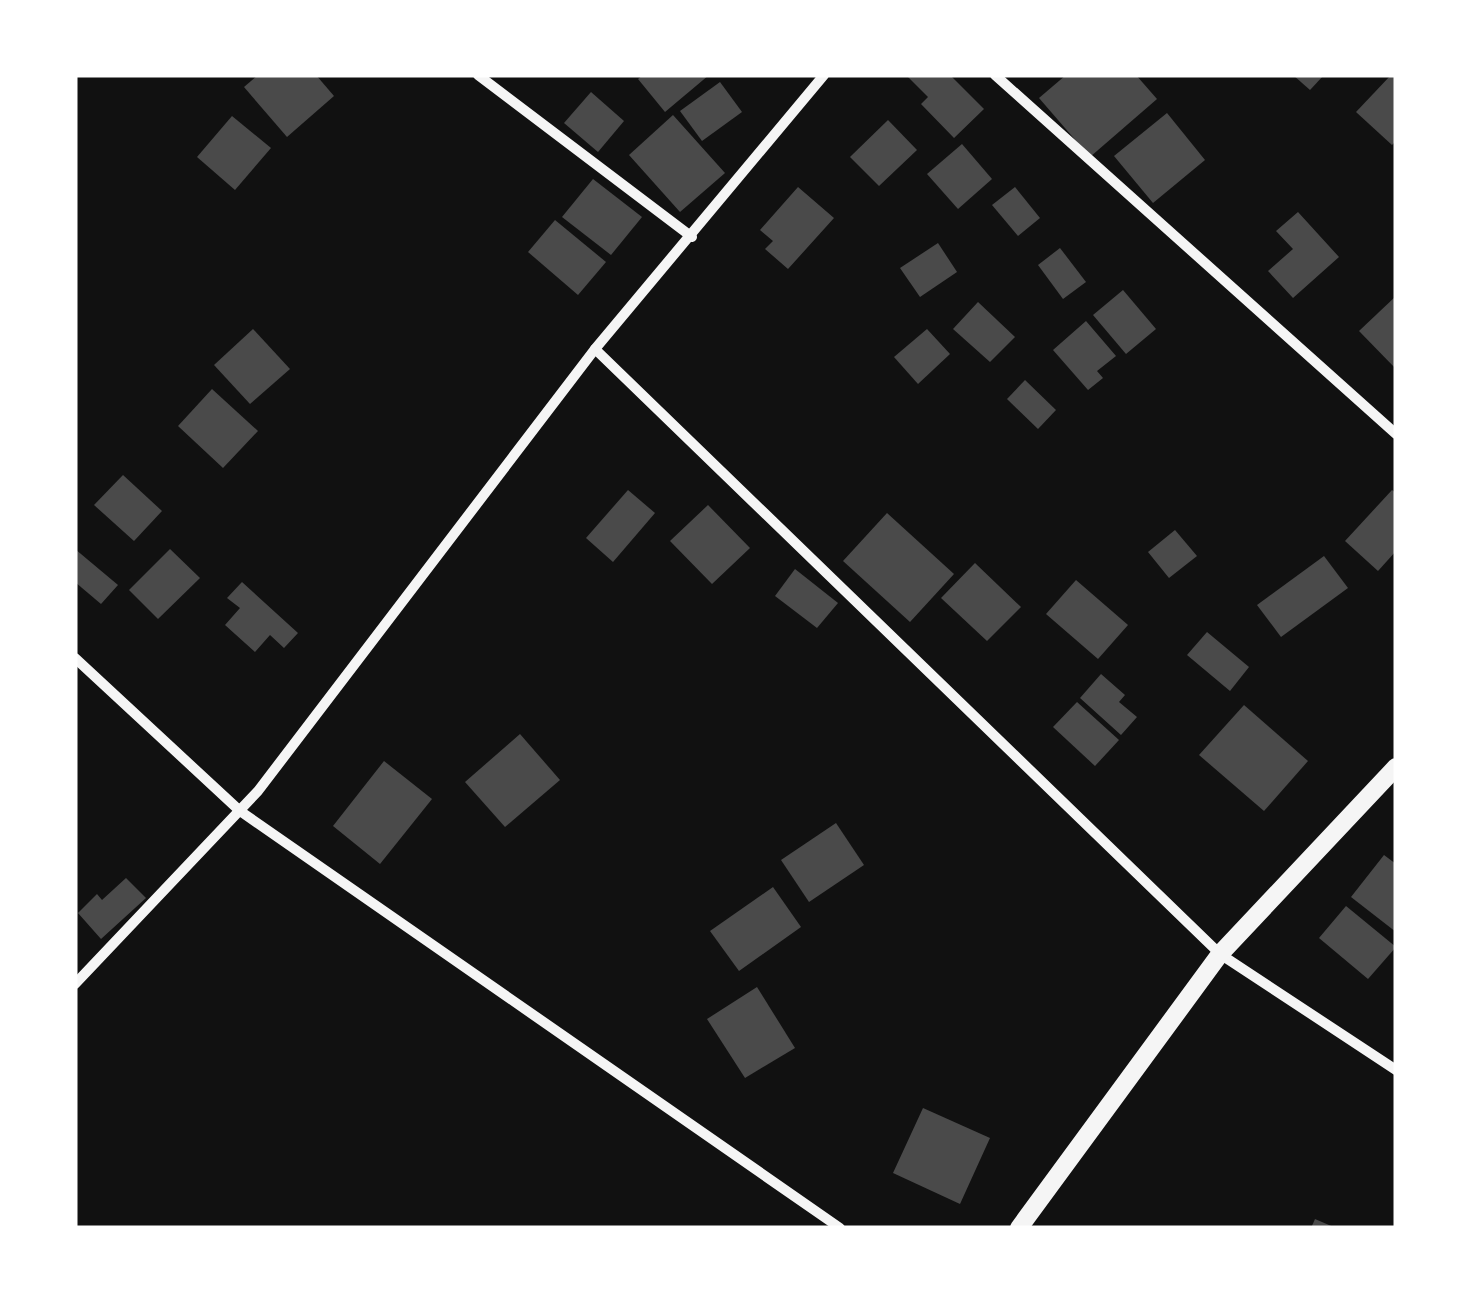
<svg xmlns="http://www.w3.org/2000/svg" width="1471" height="1303" viewBox="0 0 1471 1303" font-family="'Sofia Sans Condensed',sans-serif">
	<rect width="100%" height="100%" fill="#111"/>
	<!-- building -->
	<g fill="#4a4a4a">
		<path d="M 258,75 L 316,75 L 334,96 L 287,137 L 244,87 Z"/>
		<path d="M 643,75 L 709,75 L 665,112 L 638,79 Z"/>
		<path d="M 906,75 L 950,75 L 984,109 L 954,138 L 921,104 L 928,97 Z"/>
		<path d="M 1066,75 L 1136,75 L 1157,99 L 1090,157 L 1039,98 Z"/>
		<path d="M 1293,75 L 1324,75 L 1310,90 Z"/>
		<path d="M 1391,75 L 1396,75 L 1396,141 L 1392,145 L 1356,112 Z"/>
		<path d="M 720,82 L 742,112 L 702,141 L 680,111 Z"/>
		<path d="M 591,92 L 624,121 L 598,152 L 564,123 Z"/>
		<path d="M 1167,113 L 1205,160 L 1153,203 L 1114,156 Z"/>
		<path d="M 673,115 L 725,173 L 680,212 L 629,155 Z"/>
		<path d="M 232,116 L 271,148 L 235,190 L 197,157 Z"/>
		<path d="M 888,120 L 917,150 L 879,186 L 850,157 Z"/>
		<path d="M 962,144 L 992,179 L 958,209 L 927,174 Z"/>
		<path d="M 593,179 L 642,217 L 611,255 L 562,217 Z"/>
		<path d="M 798,187 L 834,218 L 788,269 L 765,249 L 773,241 L 760,230 Z"/>
		<path d="M 1015,187 L 1040,218 L 1018,236 L 992,205 Z"/>
		<path d="M 1298,212 L 1339,257 L 1293,298 L 1268,271 L 1293,249 L 1276,231 Z"/>
		<path d="M 555,220 L 606,262 L 578,295 L 528,252 Z"/>
		<path d="M 938,243 L 957,272 L 920,297 L 900,268 Z"/>
		<path d="M 1060,248 L 1086,282 L 1063,299 L 1038,265 Z"/>
		<path d="M 1123,290 L 1156,329 L 1126,354 L 1093,315 Z"/>
		<path d="M 1396,296 L 1396,369 L 1359,331 Z"/>
		<path d="M 978,302 L 1015,337 L 990,362 L 953,329 Z"/>
		<path d="M 1086,321 L 1116,356 L 1097,371 L 1103,378 L 1088,390 L 1053,350 Z"/>
		<path d="M 253,329 L 290,369 L 250,404 L 214,365 Z"/>
		<path d="M 927,329 L 950,354 L 918,384 L 894,357 Z"/>
		<path d="M 1025,380 L 1056,410 L 1038,429 L 1007,399 Z"/>
		<path d="M 212,389 L 258,431 L 223,468 L 178,426 Z"/>
		<path d="M 123,475 L 162,511 L 134,541 L 94,505 Z"/>
		<path d="M 628,490 L 655,513 L 613,562 L 586,538 Z"/>
		<path d="M 1392,490 L 1396,493 L 1396,551 L 1378,571 L 1345,541 Z"/>
		<path d="M 708,505 L 750,548 L 712,584 L 670,541 Z"/>
		<path d="M 887,513 L 954,574 L 910,622 L 843,561 Z"/>
		<path d="M 1175,530 L 1197,556 L 1169,578 L 1148,552 Z"/>
		<path d="M 75,549 L 118,585 L 101,604 L 75,582 Z"/>
		<path d="M 170,549 L 200,578 L 158,619 L 129,590 Z"/>
		<path d="M 1324,556 L 1348,588 L 1281,637 L 1257,605 Z"/>
		<path d="M 975,563 L 1021,607 L 987,641 L 941,598 Z"/>
		<path d="M 795,569 L 838,603 L 817,628 L 775,596 Z"/>
		<path d="M 1076,580 L 1128,625 L 1098,659 L 1046,614 Z"/>
		<path d="M 242,582 L 298,633 L 284,648 L 270,635 L 255,652 L 225,625 L 240,608 L 227,598 Z"/>
		<path d="M 1207,632 L 1249,667 L 1230,691 L 1187,655 Z"/>
		<path d="M 1101,674 L 1125,695 L 1119,702 L 1137,717 L 1121,735 L 1080,698 Z"/>
		<path d="M 1077,702 L 1119,740 L 1095,766 L 1053,727 Z"/>
		<path d="M 1244,705 L 1308,761 L 1264,811 L 1199,755 Z"/>
		<path d="M 520,734 L 560,780 L 505,827 L 465,782 Z"/>
		<path d="M 384,761 L 432,799 L 380,864 L 333,826 Z"/>
		<path d="M 836,823 L 864,865 L 809,902 L 781,860 Z"/>
		<path d="M 1384,855 L 1396,864 L 1396,932 L 1351,897 Z"/>
		<path d="M 126,878 L 146,898 L 101,939 L 78,913 L 97,894 L 102,900 Z"/>
		<path d="M 773,887 L 801,927 L 739,971 L 710,931 Z"/>
		<path d="M 1346,906 L 1396,947 L 1368,979 L 1319,938 Z"/>
		<path d="M 757,987 L 795,1048 L 745,1078 L 707,1019 Z"/>
		<path d="M 923,1108 L 990,1138 L 960,1204 L 893,1173 Z"/>
		<path d="M 1315,1219 L 1336,1228 L 1311,1228 Z"/>
	</g>
	<g fill="none" stroke-linecap="round" stroke-linejoin="round">
		<!-- minor -->
		<g stroke="#f5f5f5" stroke-width="10">
			<path d="M 478,75 L 692,237"/>
			<path d="M 995,75 L 1396,434"/>
			<path d="M 595,349 L 1220,954 L 1396,1070"/>
			<path d="M 75,658 L 240,811 L 840,1228"/>
			<path d="M 75,984 L 258,791 L 595,349 L 824,75"/>
		</g>
		<!-- tertiary -->
		<path stroke="#f5f5f5" stroke-width="18" d="M 1019,1228 L 1220,954 L 1396,767"/>
	</g>
	<!-- border -->
	<rect width="1471" height="1303" fill="none" stroke="#ffffff" stroke-width="155"/>
</svg>
